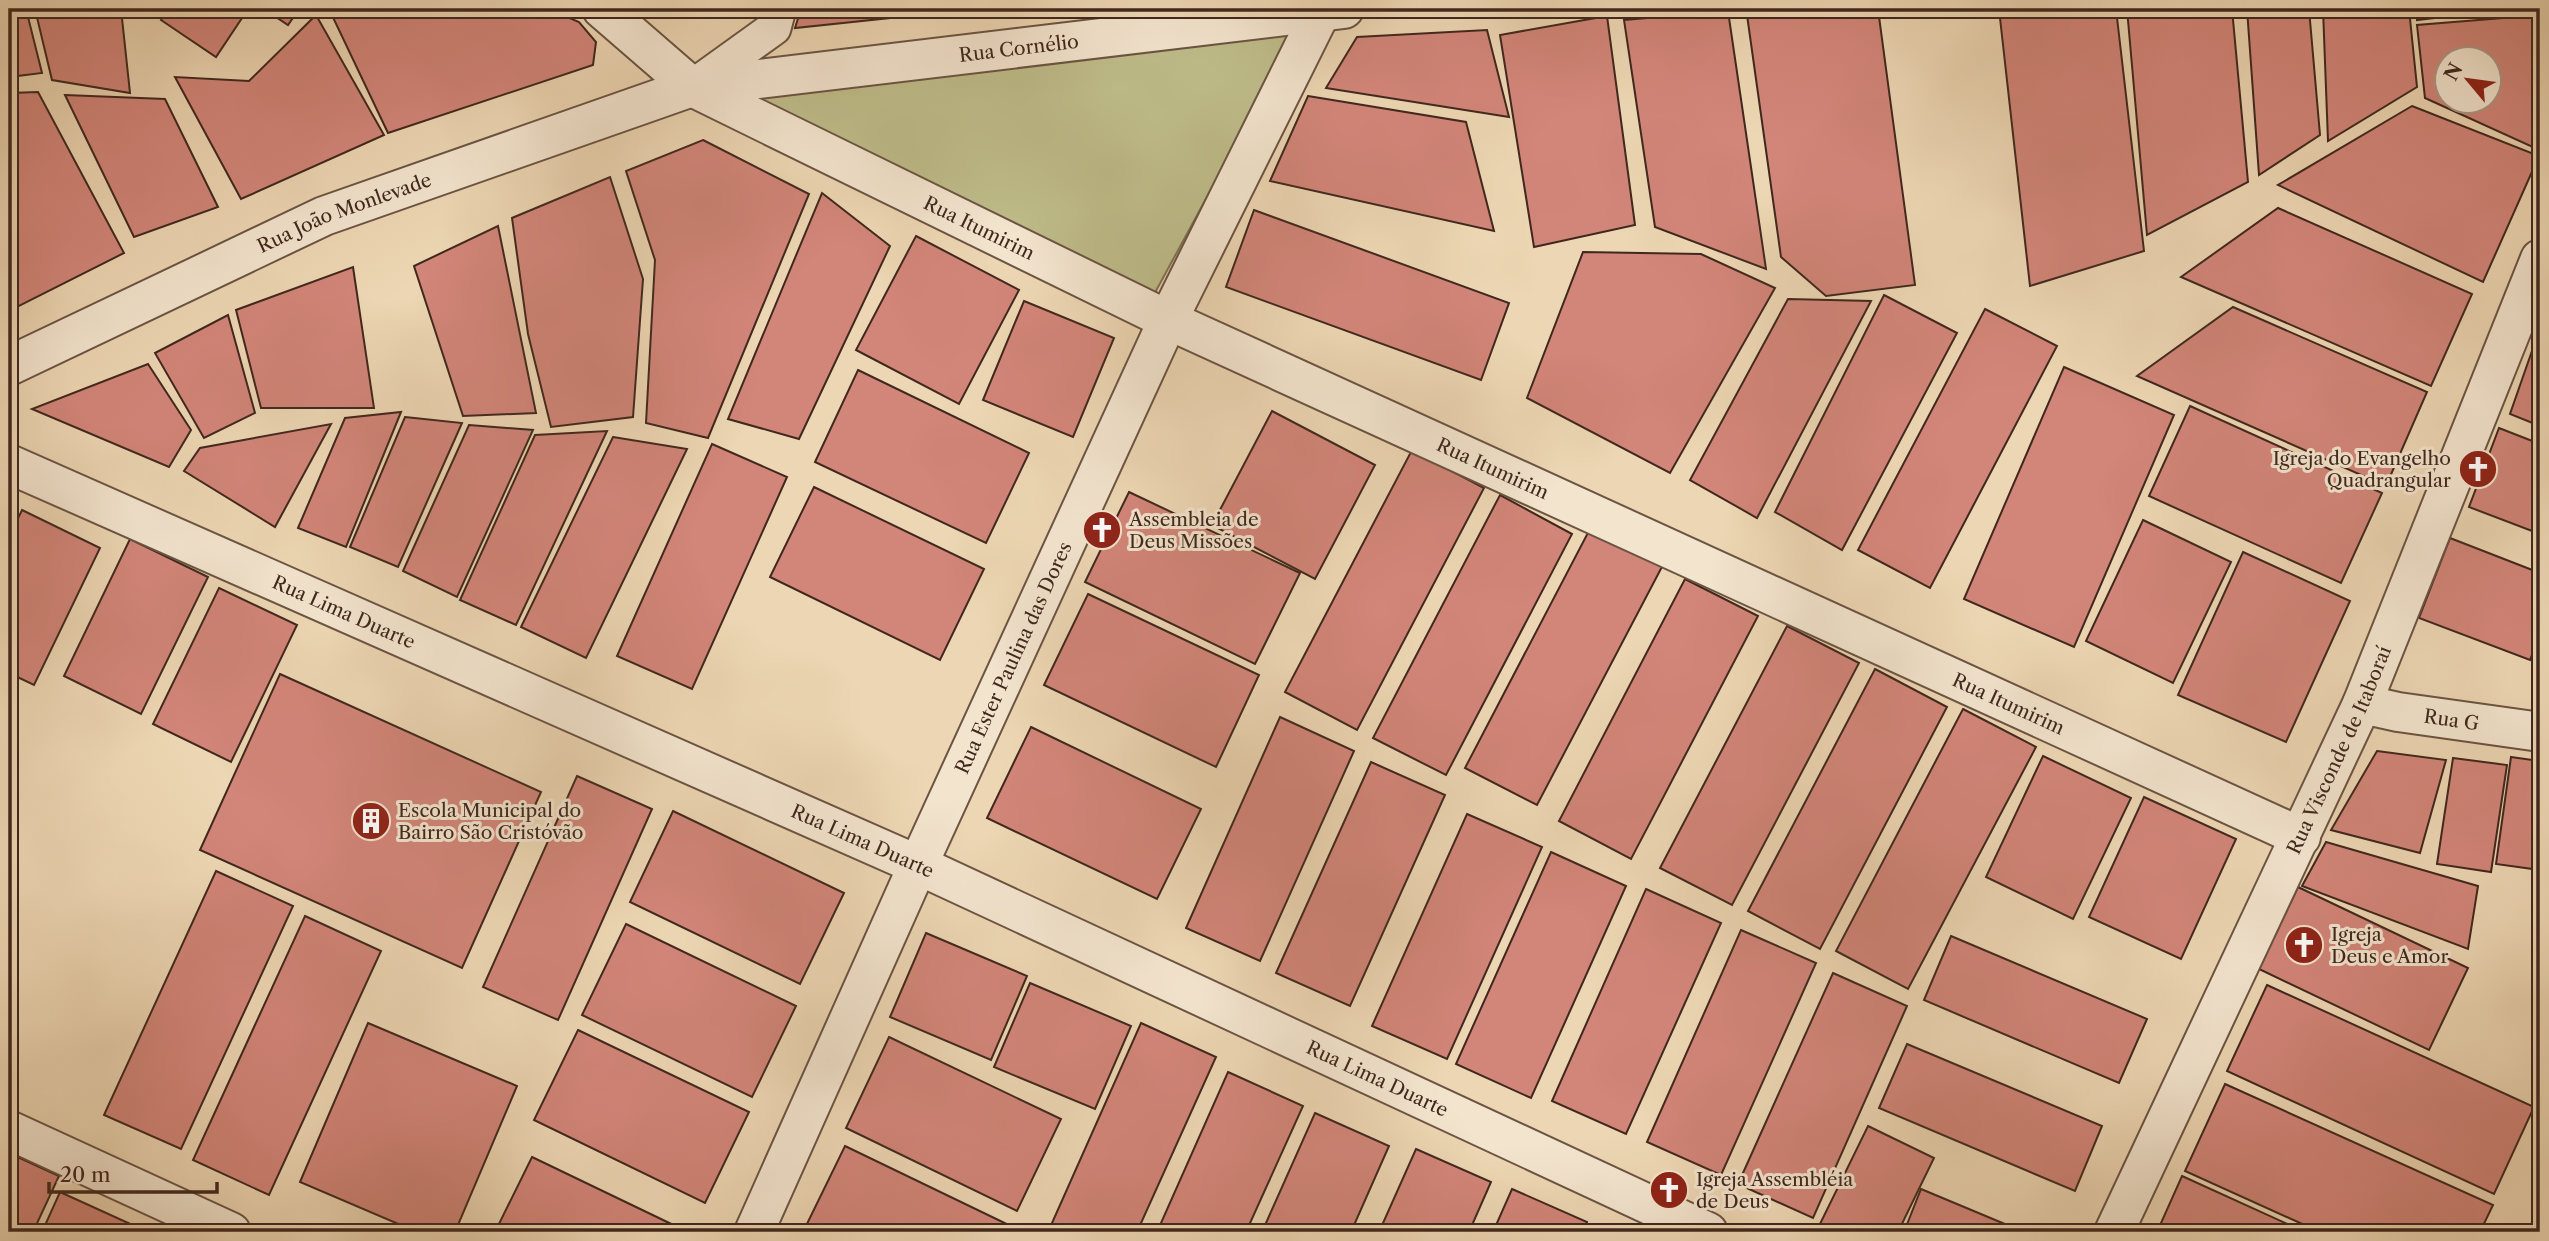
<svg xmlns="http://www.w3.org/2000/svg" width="2549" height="1241" viewBox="0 0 2549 1241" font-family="'Libre Caslon Text',serif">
	<rect width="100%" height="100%" fill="#edd6b3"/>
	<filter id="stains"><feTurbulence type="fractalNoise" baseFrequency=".00286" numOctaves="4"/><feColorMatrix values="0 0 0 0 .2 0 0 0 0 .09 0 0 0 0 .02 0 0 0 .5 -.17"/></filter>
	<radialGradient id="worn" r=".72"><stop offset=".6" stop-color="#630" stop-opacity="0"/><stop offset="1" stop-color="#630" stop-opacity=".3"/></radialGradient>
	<!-- green -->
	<path fill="#bebc89" stroke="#7f7254" stroke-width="2" d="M 1300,26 L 1151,300 L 739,99 Z"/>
	<!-- building -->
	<g fill="#d28579" stroke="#40281e" stroke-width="2" fill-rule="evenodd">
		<path d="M 9,9 L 26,9 L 42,73 L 9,77 Z"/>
		<path d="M 35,9 L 121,9 L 130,93 L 52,80 Z"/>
		<path d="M 168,9 L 248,9 L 216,57 L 161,20 Z"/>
		<path d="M 264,9 L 299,9 L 288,25 Z"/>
		<path d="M 329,9 L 548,9 L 579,22 L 596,42 L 593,65 L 388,133 Z"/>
		<path d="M 801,9 L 976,9 L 795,28 Z"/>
		<path d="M 1784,9 L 1878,9 L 1915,285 L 1826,296 L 1781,257 L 1747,15 Z"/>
		<path d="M 1999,9 L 2116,9 L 2144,251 L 2030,286 Z"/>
		<path d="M 2127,9 L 2232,9 L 2248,182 L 2147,235 Z"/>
		<path d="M 2247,9 L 2309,9 L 2320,135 L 2259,175 Z"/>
		<path d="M 2323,9 L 2409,9 L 2417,87 L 2328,141 Z"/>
		<path d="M 2417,9 L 2510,9 L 2417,20 Z"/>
		<path d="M 1728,11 L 1766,269 L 1655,227 L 1624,20 Z"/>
		<path d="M 316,15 L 384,135 L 241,199 L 175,77 L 249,81 Z"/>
		<path d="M 2540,15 L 2540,142 L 2537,149 L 2425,98 L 2417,25 ZM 2448,60 L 2490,60 L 2490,102 L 2448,102 Z"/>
		<path d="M 1607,16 L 1635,225 L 1534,247 L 1500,35 Z"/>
		<path d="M 1487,30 L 1509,117 L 1326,88 L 1357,37 Z"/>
		<path d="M 38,92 L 124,253 L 13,309 L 9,300 L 9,93 Z"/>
		<path d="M 65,95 L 165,99 L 218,207 L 134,237 Z"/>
		<path d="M 1308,96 L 1466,122 L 1494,231 L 1270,181 Z"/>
		<path d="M 2412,106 L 2539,156 L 2483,282 L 2278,185 Z"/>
		<path d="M 703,140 L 809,194 L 708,438 L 646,423 L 655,260 L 626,171 Z"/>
		<path d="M 610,177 L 643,279 L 633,417 L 551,427 L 528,334 L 512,218 Z"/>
		<path d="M 822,193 L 890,246 L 799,439 L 728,419 Z"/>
		<path d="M 2278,208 L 2472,294 L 2431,386 L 2181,277 Z"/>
		<path d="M 1254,210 L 1509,303 L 1481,380 L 1226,287 Z"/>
		<path d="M 498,226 L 536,413 L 463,416 L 414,266 Z"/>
		<path d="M 916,236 L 1019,290 L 959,404 L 856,350 Z"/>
		<path d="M 1583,252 L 1701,254 L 1775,288 L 1670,473 L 1527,398 Z"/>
		<path d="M 353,267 L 374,408 L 261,408 L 236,310 Z"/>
		<path d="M 1884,295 L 1957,333 L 1842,550 L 1775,512 Z"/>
		<path d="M 1788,299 L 1871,301 L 1757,518 L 1690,480 Z"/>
		<path d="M 1024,301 L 1114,338 L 1073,437 L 983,400 Z"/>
		<path d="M 2233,307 L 2427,392 L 2386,486 L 2137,376 Z"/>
		<path d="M 1985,309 L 2057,346 L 1930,588 L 1858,550 Z"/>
		<path d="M 228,315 L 255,413 L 204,438 L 155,353 Z"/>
		<path d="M 2540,328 L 2540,426 L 2510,414 Z"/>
		<path d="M 148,364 L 191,430 L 169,467 L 32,409 Z"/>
		<path d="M 2064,367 L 2174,415 L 2074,647 L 1964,599 Z"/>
		<path d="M 858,370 L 1029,453 L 986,543 L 815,462 Z"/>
		<path d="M 2190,406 L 2382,493 L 2341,583 L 2149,496 Z"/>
		<path d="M 1272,411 L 1375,465 L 1315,579 L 1212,525 Z"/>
		<path d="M 401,412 L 346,547 L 298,528 L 345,418 Z"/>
		<path d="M 405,417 L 462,423 L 398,567 L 350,547 Z"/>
		<path d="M 331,424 L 275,527 L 184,471 L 200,448 Z"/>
		<path d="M 469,425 L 533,430 L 457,597 L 403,571 Z"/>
		<path d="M 2499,428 L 2540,444 L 2540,534 L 2469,507 Z"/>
		<path d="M 607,431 L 516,625 L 460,600 L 535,435 Z"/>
		<path d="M 613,437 L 687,449 L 586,658 L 521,627 Z"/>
		<path d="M 712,444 L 787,477 L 692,689 L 617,656 Z"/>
		<path d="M 1412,450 L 1484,488 L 1357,730 L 1285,692 Z"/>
		<path d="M 814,487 L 984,569 L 940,660 L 770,577 Z"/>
		<path d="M 1129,492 L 1300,573 L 1255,664 L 1085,582 Z"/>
		<path d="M 1500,495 L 1572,534 L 1446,775 L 1373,738 Z"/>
		<path d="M 22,510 L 100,548 L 34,685 L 9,673 L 9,537 Z"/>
		<path d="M 2143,520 L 2231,562 L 2173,683 L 2086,641 Z"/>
		<path d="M 1592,525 L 1664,563 L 1537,805 L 1465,768 Z"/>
		<path d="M 2450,538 L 2540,573 L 2540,634 L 2530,660 L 2419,618 Z"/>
		<path d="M 130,539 L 208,577 L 141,714 L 64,676 Z"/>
		<path d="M 2243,552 L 2350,601 L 2286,742 L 2178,695 Z"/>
		<path d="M 1685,579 L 1758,616 L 1631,859 L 1559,821 Z"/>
		<path d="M 219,588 L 297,625 L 231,762 L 153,724 Z"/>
		<path d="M 1088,594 L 1259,675 L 1216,767 L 1044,685 Z"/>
		<path d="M 1787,626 L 1859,663 L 1732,905 L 1660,868 Z"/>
		<path d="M 1875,669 L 1947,707 L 1820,949 L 1748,911 Z"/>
		<path d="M 280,674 L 541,792 L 462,968 L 200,850 Z"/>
		<path d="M 1963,709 L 2036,747 L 1908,989 L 1836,951 Z"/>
		<path d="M 1280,717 L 1354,751 L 1260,961 L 1186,928 Z"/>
		<path d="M 1031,727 L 1201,809 L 1157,899 L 987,818 Z"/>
		<path d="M 2377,751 L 2446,760 L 2420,853 L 2331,830 Z"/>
		<path d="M 2043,756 L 2131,798 L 2073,919 L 1986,877 Z"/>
		<path d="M 2511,757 L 2540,761 L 2540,870 L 2496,864 Z"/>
		<path d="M 2453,758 L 2507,765 L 2491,872 L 2437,864 Z"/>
		<path d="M 1371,762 L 1445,795 L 1350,1006 L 1276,973 Z"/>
		<path d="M 577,776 L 652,809 L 558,1020 L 483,987 Z"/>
		<path d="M 2144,797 L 2236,839 L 2181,959 L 2089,917 Z"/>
		<path d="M 673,811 L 844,893 L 800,984 L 630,902 Z"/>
		<path d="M 1467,814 L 1542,847 L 1447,1059 L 1372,1026 Z"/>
		<path d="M 2326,842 L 2478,886 L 2468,949 L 2302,886 Z"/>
		<path d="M 1551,852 L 1626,886 L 1531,1098 L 1456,1064 Z"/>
		<path d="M 216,871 L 293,906 L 181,1149 L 104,1115 Z"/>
		<path d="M 2298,887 L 2468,968 L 2429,1050 L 2259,969 Z"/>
		<path d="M 1646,889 L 1721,923 L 1626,1134 L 1552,1101 Z"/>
		<path d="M 305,916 L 381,951 L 269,1195 L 193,1160 Z"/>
		<path d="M 626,924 L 796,1006 L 752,1097 L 582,1015 Z"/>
		<path d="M 1741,930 L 1816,963 L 1721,1175 L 1647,1142 Z"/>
		<path d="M 926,933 L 1027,976 L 991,1060 L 890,1017 Z"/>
		<path d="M 1951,936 L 2147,1019 L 2119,1083 L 1924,1000 Z"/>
		<path d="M 1833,973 L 1907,1006 L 1813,1218 L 1738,1184 Z"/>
		<path d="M 1030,983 L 1131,1026 L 1095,1109 L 994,1067 Z"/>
		<path d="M 2267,985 L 2534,1107 L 2494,1194 L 2227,1071 Z"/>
		<path d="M 368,1023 L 517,1086 L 455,1232 L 417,1232 L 300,1182 Z"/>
		<path d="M 1141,1023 L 1216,1057 L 1137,1232 L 1048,1232 Z"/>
		<path d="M 578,1030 L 749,1112 L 705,1203 L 534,1120 Z"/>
		<path d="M 889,1037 L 1061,1119 L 1017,1211 L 846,1128 Z"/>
		<path d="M 1907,1044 L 2102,1126 L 2075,1191 L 1879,1108 Z"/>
		<path d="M 1228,1072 L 1303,1106 L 1246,1232 L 1157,1232 Z"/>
		<path d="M 2225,1084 L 2493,1205 L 2480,1232 L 2320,1232 L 2185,1171 Z"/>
		<path d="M 1315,1113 L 1389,1146 L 1351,1232 L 1262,1232 Z"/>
		<path d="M 1868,1126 L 1934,1158 L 1898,1232 L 1826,1232 L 1818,1228 Z"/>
		<path d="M 845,1146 L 1015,1228 L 1013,1232 L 803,1232 Z"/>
		<path d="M 1416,1149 L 1491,1182 L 1469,1232 L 1379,1232 Z"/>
		<path d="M 9,1153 L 59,1176 L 33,1232 L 9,1232 Z"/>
		<path d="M 532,1157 L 688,1232 L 495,1232 Z"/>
		<path d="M 2182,1176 L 2305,1232 L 2157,1232 Z"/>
		<path d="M 1512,1189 L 1587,1222 L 1583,1232 L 1493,1232 Z"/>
		<path d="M 1921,1189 L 2024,1232 L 1904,1232 Z"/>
		<path d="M 60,1192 L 137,1227 L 134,1232 L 42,1232 Z"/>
	</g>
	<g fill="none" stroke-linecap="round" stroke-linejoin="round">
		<!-- service casing -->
		<g stroke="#6b5443" stroke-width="37">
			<path id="service" d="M 692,87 L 774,28 L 779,9"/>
		</g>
		<!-- minor casing -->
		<g stroke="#6b5443" stroke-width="42">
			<g id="minor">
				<path id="s1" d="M 602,9 L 692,87 L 1168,320 L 2301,837"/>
				<path id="s2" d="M 9,366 L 324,216 L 692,87 L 1344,9"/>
				<path id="s3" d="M 9,464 L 918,865 L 1708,1232"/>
				<path id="s4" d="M 2362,704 L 2398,712 L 2540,732"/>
				<path d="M 9,1130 L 231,1232"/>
				<path id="s5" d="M 754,1232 L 918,865 L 1168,320 L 1321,12"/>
				<path id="s6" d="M 2114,1232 L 2362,704 L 2540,259"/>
			</g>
		</g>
		<!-- service -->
		<use href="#service" stroke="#f3e4ce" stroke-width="33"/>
		<!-- minor -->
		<use href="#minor" stroke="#f3e4ce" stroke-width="38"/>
	</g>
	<!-- icons -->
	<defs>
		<g id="church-disc" transform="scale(2.0125)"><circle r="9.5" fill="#8f2418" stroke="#f3e4ce"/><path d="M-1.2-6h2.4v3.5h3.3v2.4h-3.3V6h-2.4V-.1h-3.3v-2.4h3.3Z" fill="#fff"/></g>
		<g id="building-disc" transform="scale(2.0125)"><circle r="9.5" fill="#8f2418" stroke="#f3e4ce"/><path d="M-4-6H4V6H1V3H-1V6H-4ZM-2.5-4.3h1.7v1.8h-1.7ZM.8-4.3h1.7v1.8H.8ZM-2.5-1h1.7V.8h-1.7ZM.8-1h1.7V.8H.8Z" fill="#fff"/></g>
	</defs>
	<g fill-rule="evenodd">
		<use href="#church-disc" x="2478" y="469"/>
		<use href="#church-disc" x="1102" y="530"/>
		<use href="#building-disc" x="371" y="821"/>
		<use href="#church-disc" x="2304" y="945"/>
		<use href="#church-disc" x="1669" y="1190"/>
	</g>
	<g text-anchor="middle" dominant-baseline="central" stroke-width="6" stroke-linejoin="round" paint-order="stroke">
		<!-- street labels -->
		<g font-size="19" fill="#40281e" stroke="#f3e4ce">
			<text stroke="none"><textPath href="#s2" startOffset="1068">Rua Cornélio</textPath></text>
			<text stroke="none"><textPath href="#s2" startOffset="369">Rua João Monlevade</textPath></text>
			<text stroke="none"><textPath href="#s1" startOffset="439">Rua Itumirim</textPath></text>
			<text stroke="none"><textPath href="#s1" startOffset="1006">Rua Itumirim</textPath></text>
			<text stroke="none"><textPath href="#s3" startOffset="366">Rua Lima Duarte</textPath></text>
			<text stroke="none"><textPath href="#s5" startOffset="630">Rua Ester Paulina das Dores</textPath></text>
			<text stroke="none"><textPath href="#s1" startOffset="1573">Rua Itumirim</textPath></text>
			<text stroke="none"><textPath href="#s4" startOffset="91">Rua G</textPath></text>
			<text stroke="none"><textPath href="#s6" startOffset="532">Rua Visconde de Itaboraí</textPath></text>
			<text stroke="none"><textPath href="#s3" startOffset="933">Rua Lima Duarte</textPath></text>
			<text stroke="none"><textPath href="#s3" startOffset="1500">Rua Lima Duarte</textPath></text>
		</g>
		<!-- poi labels -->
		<g font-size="19" fill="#40281e" stroke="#f3e4ce" text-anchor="start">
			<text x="2451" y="458" text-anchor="end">Igreja do Evangelho<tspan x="2451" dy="22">Quadrangular</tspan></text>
			<text x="1129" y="519">Assembleia de<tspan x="1129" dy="22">Deus Missões</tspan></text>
			<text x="398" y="810">Escola Municipal do<tspan x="398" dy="22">Bairro São Cristóvão</tspan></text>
			<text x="2331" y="934">Igreja<tspan x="2331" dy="22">Deus e Amor</tspan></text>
			<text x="1696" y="1179">Igreja Assembléia<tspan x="1696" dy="22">de Deus</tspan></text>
		</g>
	</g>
	<!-- margin -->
	<rect width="2549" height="1241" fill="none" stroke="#edd6b3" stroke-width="35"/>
	<rect x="10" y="10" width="2528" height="1220" fill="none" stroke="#40281e" stroke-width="3.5"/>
	<rect x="18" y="18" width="2514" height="1206" fill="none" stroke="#40281e" stroke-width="2"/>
	<!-- north arrow -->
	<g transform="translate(2468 80) rotate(299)"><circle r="33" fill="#f3e4ce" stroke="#ab9988" stroke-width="2"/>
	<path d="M0-5L12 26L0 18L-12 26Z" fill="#8f2418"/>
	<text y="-10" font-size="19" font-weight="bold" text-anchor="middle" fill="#40281e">N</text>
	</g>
	<!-- scale -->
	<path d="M49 1182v10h168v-10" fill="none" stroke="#40281e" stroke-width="3.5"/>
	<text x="60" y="1182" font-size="21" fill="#40281e" stroke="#f3e4ce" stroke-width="5" paint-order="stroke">20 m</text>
	<rect width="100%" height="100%" filter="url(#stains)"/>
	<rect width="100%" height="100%" fill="url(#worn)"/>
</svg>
